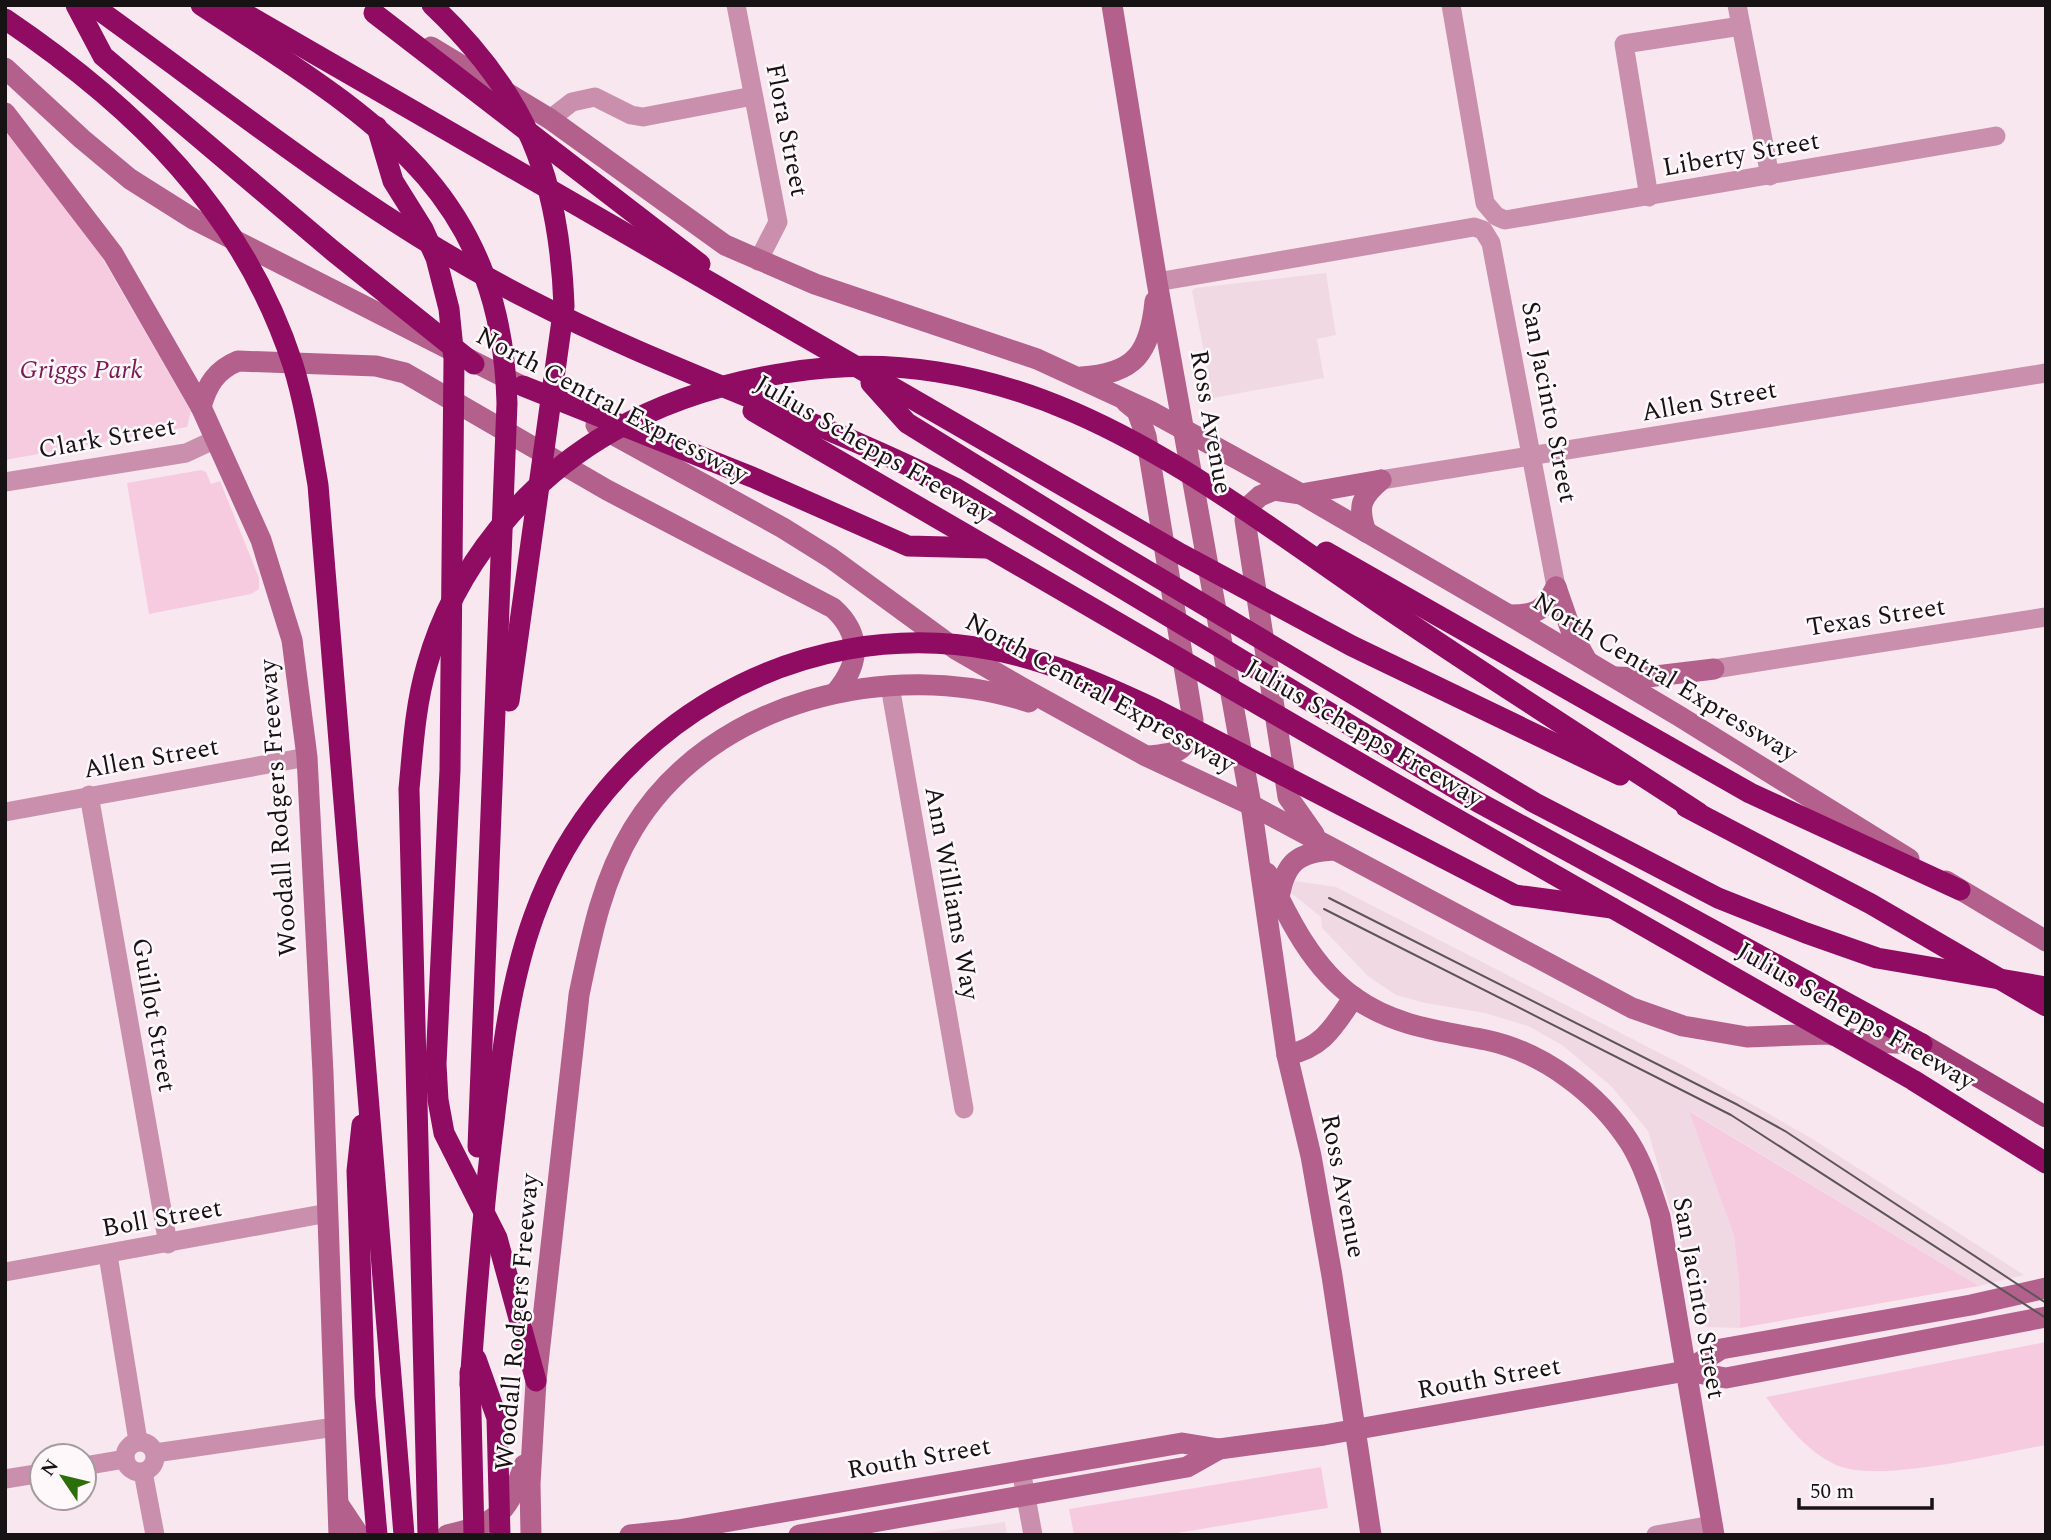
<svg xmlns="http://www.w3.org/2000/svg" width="2051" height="1540" viewBox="0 0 2051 1540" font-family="Spectral,serif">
	<rect width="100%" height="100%" fill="#f8e7ef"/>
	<!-- built -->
	<g fill="#f1d9e4">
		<path d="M 1326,273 L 1336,335 L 1317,339 L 1324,378 L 1213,398 L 1192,291 L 1195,288 Z"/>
		<path d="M 1295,881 L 1336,887 L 1683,1065 L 1811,1138 L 2024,1275 L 1979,1286 L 1690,1111 L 1734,1236 L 1739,1280 L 1740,1328 L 1705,1327 L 1648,1131 L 1611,1086 L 1562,1045 L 1528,1026 L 1485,1013 L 1425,1003 L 1396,995 L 1369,977 L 1322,928 L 1321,917 L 1290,892 Z"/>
		<path d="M 1005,1522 L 1007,1535 L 913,1535 Z"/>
	</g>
	<!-- green -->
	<g fill="#f6cbe0">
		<path d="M 5,125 L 100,254 L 191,411 L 187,427 L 5,460 Z"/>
		<path d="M 201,470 L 206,472 L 211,484 L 220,481 L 259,578 L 259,589 L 251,594 L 149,614 L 127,483 Z"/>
		<path d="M 1689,1111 L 1979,1286 L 1740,1328 L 1739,1280 L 1734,1236 Z"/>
		<path d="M 2046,1342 L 2046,1445 C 1997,1453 1876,1485 1834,1464 C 1804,1449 1785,1423 1766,1397 Z"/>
		<path d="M 1321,1467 L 1328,1508 L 1165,1535 L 1074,1535 L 1069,1509 Z"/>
	</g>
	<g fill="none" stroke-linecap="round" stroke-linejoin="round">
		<!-- street -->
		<g stroke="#c98fac" stroke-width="19">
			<path d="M 736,5 L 778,222 L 758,261"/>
			<path d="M 1451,5 L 1485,203 L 1496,216 L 1505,220 L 1996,136"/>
			<path d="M 1737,5 L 1770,176"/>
			<path d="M 550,119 L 572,102 L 595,97 L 631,115 L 643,117 L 753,96"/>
			<path d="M 1649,197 L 1624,44 L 1741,26"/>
			<path d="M 1157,282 L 1474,227 L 1483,230 L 1491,243 L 1556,587"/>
			<path d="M 1381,480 L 2046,373"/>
			<path d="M 5,482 L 186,453 L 216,439"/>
			<path d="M 1714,669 L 2046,617"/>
			<path d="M 890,686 L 964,1109"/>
			<path d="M 89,795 L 168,1244"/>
			<path d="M 5,812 L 307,757"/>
			<path d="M 108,1255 L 138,1441"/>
			<path d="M 5,1272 L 328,1213"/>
			<circle cx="140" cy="1457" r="15"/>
			<path d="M 155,1453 L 335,1427"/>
			<path d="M 84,1466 L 125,1459"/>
			<path d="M 1021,1470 L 1033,1535"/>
			<path d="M 143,1472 L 155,1535"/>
			<path d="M 5,1479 L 42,1473"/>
			<path d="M 1656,1535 L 1712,1525"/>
		</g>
		<!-- secondary -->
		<g stroke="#b3608c" stroke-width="21">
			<path d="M 1112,5 L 1157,282 L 1251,805 L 1287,1055 L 1311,1156 L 1332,1276 L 1371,1535"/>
			<path d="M 431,47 L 550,119 L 725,245 L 815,284 L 1037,359 L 1150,411 L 1301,494 L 1509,615 L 1679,716 L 1909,859"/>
			<path d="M 5,68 L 82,139 L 130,179 L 195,220 L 518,384"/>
			<path d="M 5,113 L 113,254 L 201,407 L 261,540 L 292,640 L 307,757 L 323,1073 L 339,1535"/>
			<path d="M 1081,377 C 1135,374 1150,353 1155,301"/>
			<path d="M 1126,402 L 1137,411 L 1146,436 L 1193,720 C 1185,753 1181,753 1148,756"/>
			<path d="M 201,407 C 207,385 216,370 238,361 L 376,366 L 405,373 L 607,490 L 833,608 C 862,634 860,664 836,692"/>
			<path d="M 596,425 L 783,528 L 831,558 L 957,650 L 1021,687 L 1146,756 L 1251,805 L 1632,1008 L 1683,1026 L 1747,1037 L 1827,1034 L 1867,1042 L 1922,1044"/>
			<path d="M 1366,532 C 1357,506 1361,497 1381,480"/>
			<path d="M 1556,587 L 1573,636 L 1586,659"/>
			<path d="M 1510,615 C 1536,615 1544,611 1556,587"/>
			<path d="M 1616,677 L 1639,678 L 1714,669"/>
			<path d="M 1314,834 L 1288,797 L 1245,520 L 1249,506 L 1260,496 L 1274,490 L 1301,494 L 1381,480"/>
			<path d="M 1267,873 C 1288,918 1313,969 1355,998 C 1394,1026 1440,1031 1486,1040 C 1543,1052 1599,1094 1630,1143 C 1644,1166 1652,1192 1660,1217 L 1714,1535"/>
			<path d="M 1946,881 L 2046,941"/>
			<path d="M 1279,898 C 1285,862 1298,852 1334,850"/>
			<path d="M 1287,1055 C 1323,1048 1334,1026 1354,997"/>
			<path d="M 1686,1371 L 1721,1349 L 1971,1305 L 2046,1288"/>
			<path d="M 339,1505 L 359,1535"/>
			<path d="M 447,1535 C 496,1524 508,1514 524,1465"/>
			<path d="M 531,1535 L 530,1484 L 536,1381 L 579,995 C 591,937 602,880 633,829 C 711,700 892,657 1029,702"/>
			<path d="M 630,1535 L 678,1530 L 1182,1443 L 1219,1449 L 1324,1435 L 1686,1371 L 1726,1378 L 2046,1317"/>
			<path d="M 799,1535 L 1187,1467 L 1219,1449"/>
		</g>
		<!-- primary -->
		<path stroke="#a13b75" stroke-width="21" d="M 1922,1044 L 2046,1117"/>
		<!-- highway -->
		<g stroke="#900b62" stroke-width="21">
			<path d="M 76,5 L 103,56 L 333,251 L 474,364"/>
			<path d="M 92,5 C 233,106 371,219 526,298 C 665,370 816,418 957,489 L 1478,802 L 1922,1044"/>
			<path d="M 201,5 C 365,114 501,184 507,403 L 478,1147"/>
			<path d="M 230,5 L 1181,554 L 1352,646 L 1620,775"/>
			<path d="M 432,5 C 527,95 559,176 564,306 L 509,701"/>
			<path d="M 374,13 L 700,264"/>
			<path d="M 5,19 C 135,107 243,211 293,365 C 305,404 311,445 318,485 L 404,1535"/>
			<path d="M 377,127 L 393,181 L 423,229 L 436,258 L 449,309 L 454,359 L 450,770 L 436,1064 L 438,1100 L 444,1133 L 497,1238 L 536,1381"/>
			<path d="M 871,383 L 907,423 L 1114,551 L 1535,803 L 1718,898 L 1806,933 L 1877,958 L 2046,987"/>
			<path d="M 523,386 L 752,477 L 908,546 L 986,548"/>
			<path d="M 753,411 L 1399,786 L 1913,1080 L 2046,1163"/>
			<path d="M 1326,552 L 1750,793 L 1960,890"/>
			<path d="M 1686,807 L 1871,904 L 2046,1006"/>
			<path d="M 362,1125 L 357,1171 L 365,1397 L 377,1535"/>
			<path d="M 476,1359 L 497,1418 L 500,1535"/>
			<path d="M 470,1372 L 474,1535"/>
			<path d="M 470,1385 C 476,1297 483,1209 494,1121 C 502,1052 510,982 534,916 C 601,729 796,612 993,650 C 1050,661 1103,685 1155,709 L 1515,895 L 1612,908"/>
			<path d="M 428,1535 L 409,789 C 413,747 415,706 427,665 C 454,568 526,480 613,431 C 667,400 724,383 785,373 C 1021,334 1191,473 1372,598 C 1480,672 1590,742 1699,813"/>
		</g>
		<!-- tram -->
		<g stroke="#5d5458" stroke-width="2">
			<path d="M 1329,898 L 1738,1105 L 1785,1131 L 2046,1303"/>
			<path d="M 1324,909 L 1731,1115 L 2046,1318"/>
		</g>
	</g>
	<g text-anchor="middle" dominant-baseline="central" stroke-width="5" stroke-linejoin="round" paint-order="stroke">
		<!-- street labels -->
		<g font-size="26" fill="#171214" stroke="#fef8fb">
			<text transform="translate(787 130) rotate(79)">Flora Street</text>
			<text transform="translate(1741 154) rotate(-10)">Liberty Street</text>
			<text transform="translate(1709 401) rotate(-10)">Allen Street</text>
			<text transform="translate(1549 402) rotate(79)">San Jacinto Street</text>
			<text transform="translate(612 405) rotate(28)">North Central Expressway</text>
			<text transform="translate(1211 422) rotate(80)">Ross Avenue</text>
			<text transform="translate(107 438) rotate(-10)">Clark Street</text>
			<text transform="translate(874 449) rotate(30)">Julius Schepps Freeway</text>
			<text transform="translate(1876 617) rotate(-9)">Texas Street</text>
			<text transform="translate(1665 677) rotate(31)">North Central Expressway</text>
			<text transform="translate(1100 693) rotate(29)">North Central Expressway</text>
			<text transform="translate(1364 733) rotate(30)">Julius Schepps Freeway</text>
			<text transform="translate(151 758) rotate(-10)">Allen Street</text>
			<text transform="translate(278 808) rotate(-94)">Woodall Rodgers Freeway</text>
			<text transform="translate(952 893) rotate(80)">Ann Williams Way</text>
			<text transform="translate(154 1015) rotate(80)">Guillot Street</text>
			<text transform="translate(1856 1016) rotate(30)">Julius Schepps Freeway</text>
			<text transform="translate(1343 1186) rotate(79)">Ross Avenue</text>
			<text transform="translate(162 1218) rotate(-10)">Boll Street</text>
			<text transform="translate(1699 1298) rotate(80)">San Jacinto Street</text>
			<text transform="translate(517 1322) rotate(-85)">Woodall Rodgers Freeway</text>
			<text transform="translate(1489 1378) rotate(-10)">Routh Street</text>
			<text transform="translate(919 1458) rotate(-10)">Routh Street</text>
		</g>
		<!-- park labels -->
		<g font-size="26" font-style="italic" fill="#7c1855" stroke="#fef8fb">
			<text x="81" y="370">Griggs Park</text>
		</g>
	</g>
	<!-- border -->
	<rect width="2051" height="1540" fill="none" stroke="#171214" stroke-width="14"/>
	<!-- north arrow -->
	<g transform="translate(63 1477) rotate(305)"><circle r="33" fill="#fef8fb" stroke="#a29c9f" stroke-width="2"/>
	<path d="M0-5L12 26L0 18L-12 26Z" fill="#2c6f0a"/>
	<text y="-10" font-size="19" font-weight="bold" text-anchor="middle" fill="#171214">N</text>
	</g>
	<!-- scale -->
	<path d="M1799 1498v10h133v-10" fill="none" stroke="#171214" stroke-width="3.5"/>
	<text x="1810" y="1498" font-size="21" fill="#171214" stroke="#fef8fb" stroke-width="5" paint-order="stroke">50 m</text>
</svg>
